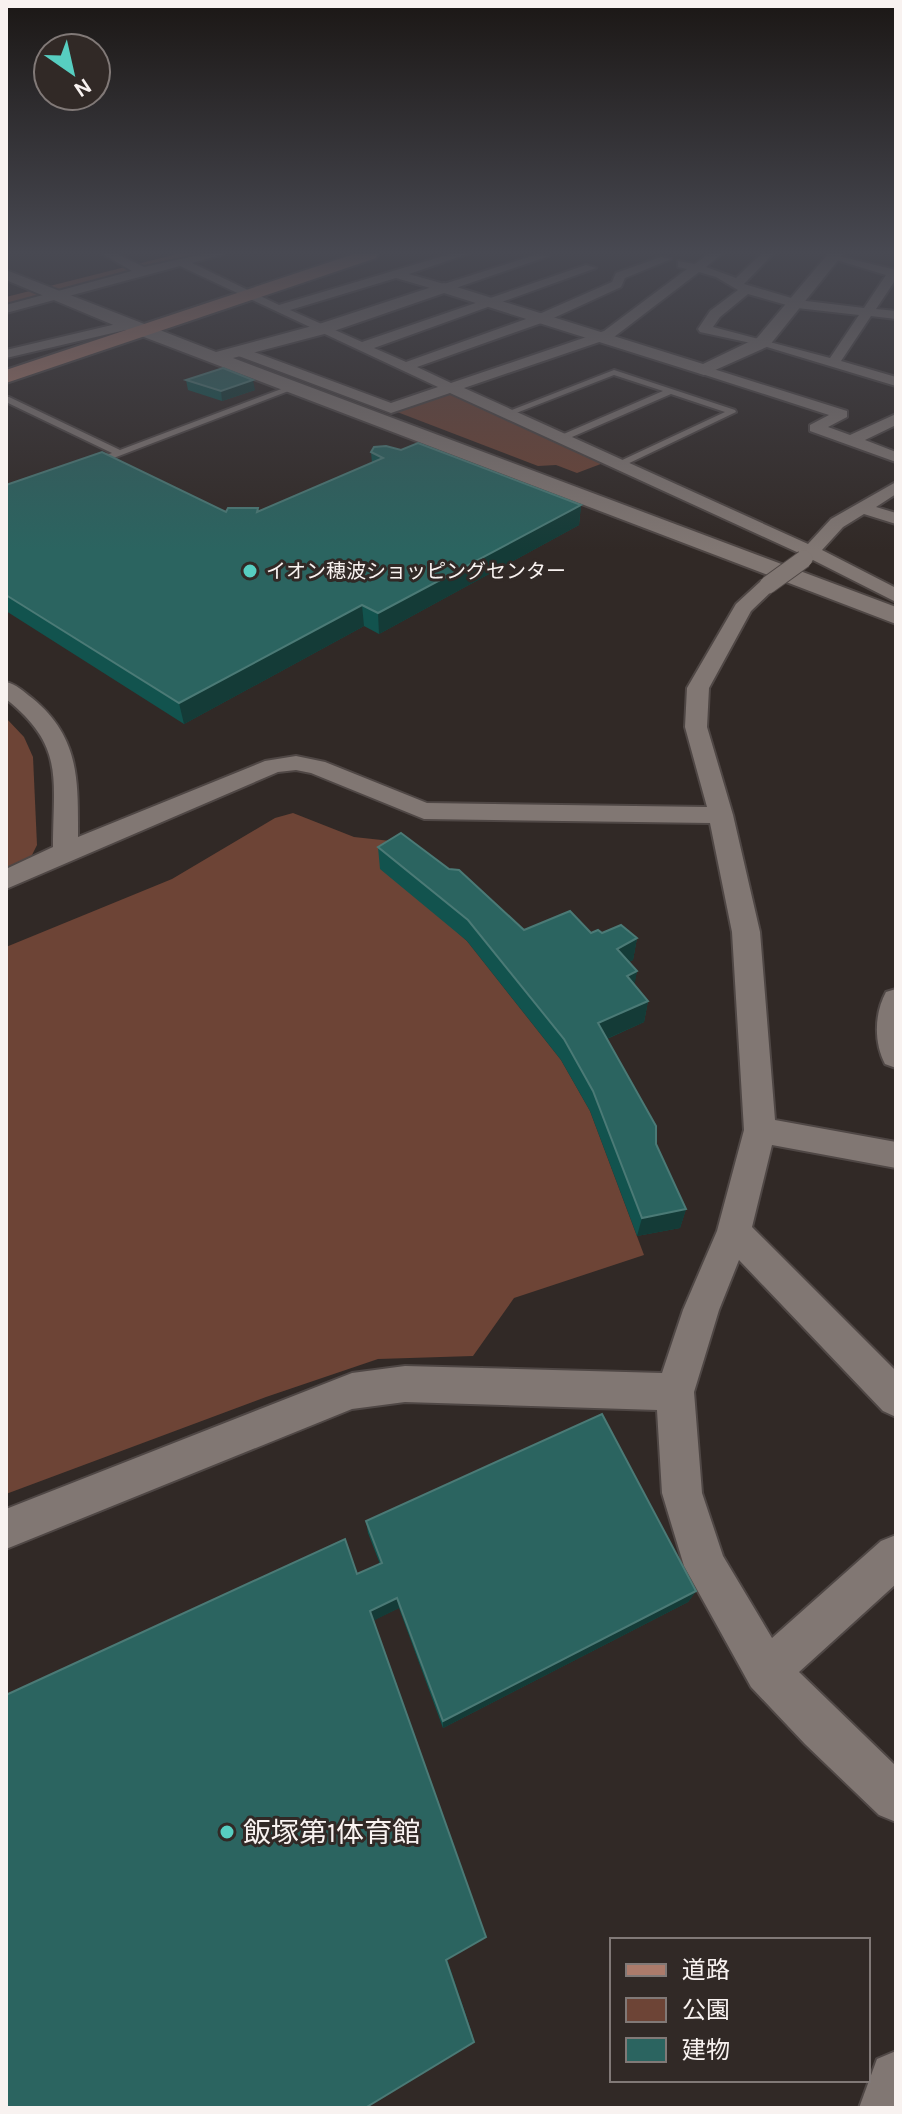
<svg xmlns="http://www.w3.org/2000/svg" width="902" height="2114" viewBox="0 0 902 2114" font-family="Karla,'Noto Sans JP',sans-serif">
	<rect width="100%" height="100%" fill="#312926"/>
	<!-- green -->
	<g fill="#6d4436">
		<path d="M 447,391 L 606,462 L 577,473 L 556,465 L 538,466 L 392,410 Z"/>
		<path d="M 6,718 L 24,737 L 33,757 L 37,845 L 30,859 L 6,873 Z"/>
		<path d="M 293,813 L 354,837 L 400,842 L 429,907 L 467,941 L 561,1060 L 590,1111 L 644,1255 L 514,1298 L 473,1356 L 378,1359 L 266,1397 L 6,1494 L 6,947 L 172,879 L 275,818 Z"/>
	</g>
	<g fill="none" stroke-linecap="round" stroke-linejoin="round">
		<!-- river -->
		<path fill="#8e5745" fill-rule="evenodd" d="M 177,254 L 212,254 L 209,259 L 6,311 L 6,297 Z"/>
		<!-- service casing -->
		<g stroke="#4f4745" stroke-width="4">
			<g id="service">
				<path d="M 614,370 L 735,410 L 736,412 L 621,467 L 618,466 L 618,462 L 725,412 L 671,394 L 565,440 L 559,440 L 559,436 L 663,391 L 614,375 L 511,415 L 504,413 Z"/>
				<path d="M 292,385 L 299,387 L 90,467 L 87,466 L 87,462 L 112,453 L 6,402 L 6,397 L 9,397 L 120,450 Z"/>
			</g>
		</g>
		<!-- minor casing -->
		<g stroke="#4f4745" stroke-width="4">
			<g id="minor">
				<path d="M 103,254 L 117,254 L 144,267 L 204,254 L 224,254 L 192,263 L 279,305 L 450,254 L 467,254 L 409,274 L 444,284 L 538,254 L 549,256 L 444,292 L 396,278 L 290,310 L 362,342 L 586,265 L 596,268 L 374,348 L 406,362 L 537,315 L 612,282 L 616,273 L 661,257 L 671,259 L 625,278 L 621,287 L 547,321 L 417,367 L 451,383 L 604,331 L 687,269 L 678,267 L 678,261 L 695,264 L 708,254 L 721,254 L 706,267 L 736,278 L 761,254 L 773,254 L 744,284 L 798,300 L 864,308 L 886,275 L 830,258 L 830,254 L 896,270 L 896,279 L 876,309 L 896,311 L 896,319 L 871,316 L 841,361 L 896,377 L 896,386 L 760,345 L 700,332 L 698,329 L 710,311 L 738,290 L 716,277 L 699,272 L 614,337 L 464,388 L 808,544 L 831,519 L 896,482 L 896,494 L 876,507 L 896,513 L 896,524 L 864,514 L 843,527 L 822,550 L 896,588 L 896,602 L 813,560 L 804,565 L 797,563 L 795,559 L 799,553 L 450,393 L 391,413 L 233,354 L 233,348 L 243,348 L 391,403 L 438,387 L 180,266 L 6,313 L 6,305 L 132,271 ZM 748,294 L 797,308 L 859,315 L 830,358 L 713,327 L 720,317 Z"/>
				<path d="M 129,321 L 134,322 L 134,328 L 6,358 L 6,350 Z"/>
				<path d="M 704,366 L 847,411 L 847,417 L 828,427 L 850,435 L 896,414 L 896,425 L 865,440 L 896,452 L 896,462 L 810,431 L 810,425 L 829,415 L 699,373 L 697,370 Z"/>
				<path d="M 768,579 L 778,585 L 751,611 L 709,688 L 707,727 L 733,815 L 760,932 L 775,1120 L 896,1142 L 896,1168 L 772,1145 L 752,1227 L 896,1371 L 896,1417 L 883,1411 L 739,1260 L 719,1310 L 694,1392 L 702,1493 L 723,1556 L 772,1638 L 881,1541 L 896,1535 L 896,1584 L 799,1672 L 896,1766 L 896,1822 L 879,1815 L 805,1744 L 751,1687 L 684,1566 L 662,1493 L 657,1410 L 405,1402 L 352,1409 L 6,1549 L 6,1509 L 352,1373 L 405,1366 L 662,1373 L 683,1310 L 717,1231 L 744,1130 L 732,932 L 710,823 L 424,819 L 311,773 L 296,770 L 278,772 L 6,889 L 6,869 L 53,847 C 53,778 65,746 6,699 L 6,682 C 16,684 24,692 32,698 C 80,737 78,780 78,837 L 265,761 L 296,756 L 325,762 L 427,803 L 707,807 L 685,727 L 687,688 L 736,604 L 761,581 Z"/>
				<path d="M 896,989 L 896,1068 L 885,1064 C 874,1043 874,1014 886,992 Z"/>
				<path d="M 896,2051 L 896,2108 L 859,2108 L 877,2059 Z"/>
			</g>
		</g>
		<!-- tertiary casing -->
		<g stroke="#4f4745" stroke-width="4">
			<path id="tertiary" d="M 828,254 L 843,254 L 769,346 L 704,375 L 444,293 L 328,333 L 233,358 L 896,607 L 896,624 L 123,329 L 6,280 L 6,270 L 216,352 L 316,325 L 444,283 L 703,364 L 757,338 Z"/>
		</g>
		<!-- primary casing -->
		<g stroke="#4f4745" stroke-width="4">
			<path id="primary" d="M 354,254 L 378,254 L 376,258 L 6,383 L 6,370 Z"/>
		</g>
		<!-- service -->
		<use href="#service" fill="#817773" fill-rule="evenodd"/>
		<!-- minor -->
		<use href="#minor" fill="#817773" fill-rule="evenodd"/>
		<!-- tertiary -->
		<use href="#tertiary" fill="#817773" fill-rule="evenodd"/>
		<!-- primary -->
		<use href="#primary" fill="#ac7b6b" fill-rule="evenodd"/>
		<!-- minor-bridge casing -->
		<g stroke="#4f4745" stroke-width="19" stroke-linecap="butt">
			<path id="minor-bridge" d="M 768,585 L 804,559"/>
		</g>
		<!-- minor-bridge -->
		<use href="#minor-bridge" stroke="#817773" stroke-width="17"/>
	</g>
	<!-- wall -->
	<g fill="#12534e">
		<path d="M 186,380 L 255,390 L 222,401 L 188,390 Z"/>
		<path d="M 371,452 L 581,505 L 579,525 L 379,634 L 364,626 L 184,724 L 6,611 L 6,485 L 226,512 L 258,508 L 259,511 L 372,463 Z"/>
		<path d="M 378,847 L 524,930 L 602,933 L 637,938 L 633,960 L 629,962 L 637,971 L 634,984 L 648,1001 L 644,1022 L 607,1039 L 686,1209 L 680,1228 L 637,1236 L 590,1111 L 561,1060 L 467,941 L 380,869 Z"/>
		<path d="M 366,1521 L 696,1591 L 688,1602 L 443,1728 L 399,1608 L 374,1620 L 447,1959 L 473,2036 L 365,2108 L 357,1574 L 380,1564 L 368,1533 Z"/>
	</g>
	<!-- shaded-wall -->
	<g fill="#143b37">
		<path d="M 253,380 L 255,390 L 222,401 L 221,391 Z"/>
		<path d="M 581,505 L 579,525 L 379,634 L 378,613 Z"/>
		<path d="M 362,605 L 364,626 L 184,724 L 179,703 Z"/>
		<path d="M 637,938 L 633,960 L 613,970 L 617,949 Z"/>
		<path d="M 637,971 L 633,992 L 627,976 Z"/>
		<path d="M 648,1001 L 644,1022 L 595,1044 L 598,1023 Z"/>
		<path d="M 686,1209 L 680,1228 L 637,1236 L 642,1218 Z"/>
		<path d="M 696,1591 L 688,1602 L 443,1728 L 443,1721 Z"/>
		<path d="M 397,1598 L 399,1608 L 373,1621 L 370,1611 Z"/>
	</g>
	<!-- building -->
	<g fill="#2b6460" stroke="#4b7a76" stroke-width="2">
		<path d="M 223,368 L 253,380 L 221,391 L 186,380 Z"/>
		<path d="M 418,443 L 581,505 L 378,613 L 362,605 L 179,703 L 6,595 L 6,485 L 102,452 L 226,512 L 228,508 L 258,508 L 257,512 L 383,458 L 371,452 L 374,447 L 386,446 L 401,450 Z"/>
		<path d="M 401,833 L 449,869 L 459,870 L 524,930 L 570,911 L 591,933 L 598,930 L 602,933 L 621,925 L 637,938 L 617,949 L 637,971 L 627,976 L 648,1001 L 598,1023 L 656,1126 L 656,1144 L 686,1209 L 642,1218 L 593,1091 L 564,1039 L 468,920 L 378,847 Z"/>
		<path d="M 602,1414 L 696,1591 L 443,1721 L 397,1598 L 370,1611 L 486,1937 L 446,1960 L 474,2042 L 365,2108 L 6,2108 L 6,1695 L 345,1539 L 357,1574 L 382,1563 L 366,1521 Z"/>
	</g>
	<!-- sky -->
	<linearGradient id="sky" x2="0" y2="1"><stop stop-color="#1b1715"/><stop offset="0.46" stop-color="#484952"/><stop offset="1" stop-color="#484952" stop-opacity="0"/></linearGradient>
	<rect width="902" height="550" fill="url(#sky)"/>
	<!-- markers -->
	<g fill="#57cec1" stroke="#312926" stroke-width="3">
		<circle cx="250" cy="571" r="8"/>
		<circle cx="227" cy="1832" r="8"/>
	</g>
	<g text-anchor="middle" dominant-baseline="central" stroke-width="6" stroke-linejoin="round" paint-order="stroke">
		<!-- far-poi labels -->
		<g font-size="20" fill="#f8f2f0" stroke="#312926" text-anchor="start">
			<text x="266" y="571">イオン穂波ショッピングセンター</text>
		</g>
		<!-- near-poi labels -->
		<g font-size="28" fill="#f8f2f0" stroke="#312926" text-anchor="start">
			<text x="243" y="1832">飯塚第1体育館</text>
		</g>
	</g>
	<!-- border -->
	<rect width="902" height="2114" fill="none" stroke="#f8f2f0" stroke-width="16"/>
	<!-- legend -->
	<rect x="610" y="1938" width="260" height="144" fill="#312926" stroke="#817977" stroke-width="2"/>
	<rect x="626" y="1964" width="40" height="12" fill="#ac7b6b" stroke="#817977" stroke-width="2"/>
	<text x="682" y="1978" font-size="24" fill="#f8f2f0">道路</text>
	<rect x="626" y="1998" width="40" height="24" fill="#6d4436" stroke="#817977" stroke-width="2"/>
	<text x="682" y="2018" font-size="24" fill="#f8f2f0">公園</text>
	<rect x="626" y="2038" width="40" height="24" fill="#2b6460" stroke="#817977" stroke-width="2"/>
	<text x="682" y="2058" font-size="24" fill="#f8f2f0">建物</text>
	<!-- north arrow -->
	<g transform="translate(72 72) rotate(146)"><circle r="38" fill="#312926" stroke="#817977" stroke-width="2"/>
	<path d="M0-6L14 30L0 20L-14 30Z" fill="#57cec1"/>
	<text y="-12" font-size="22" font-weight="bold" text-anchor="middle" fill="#f8f2f0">N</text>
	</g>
</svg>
